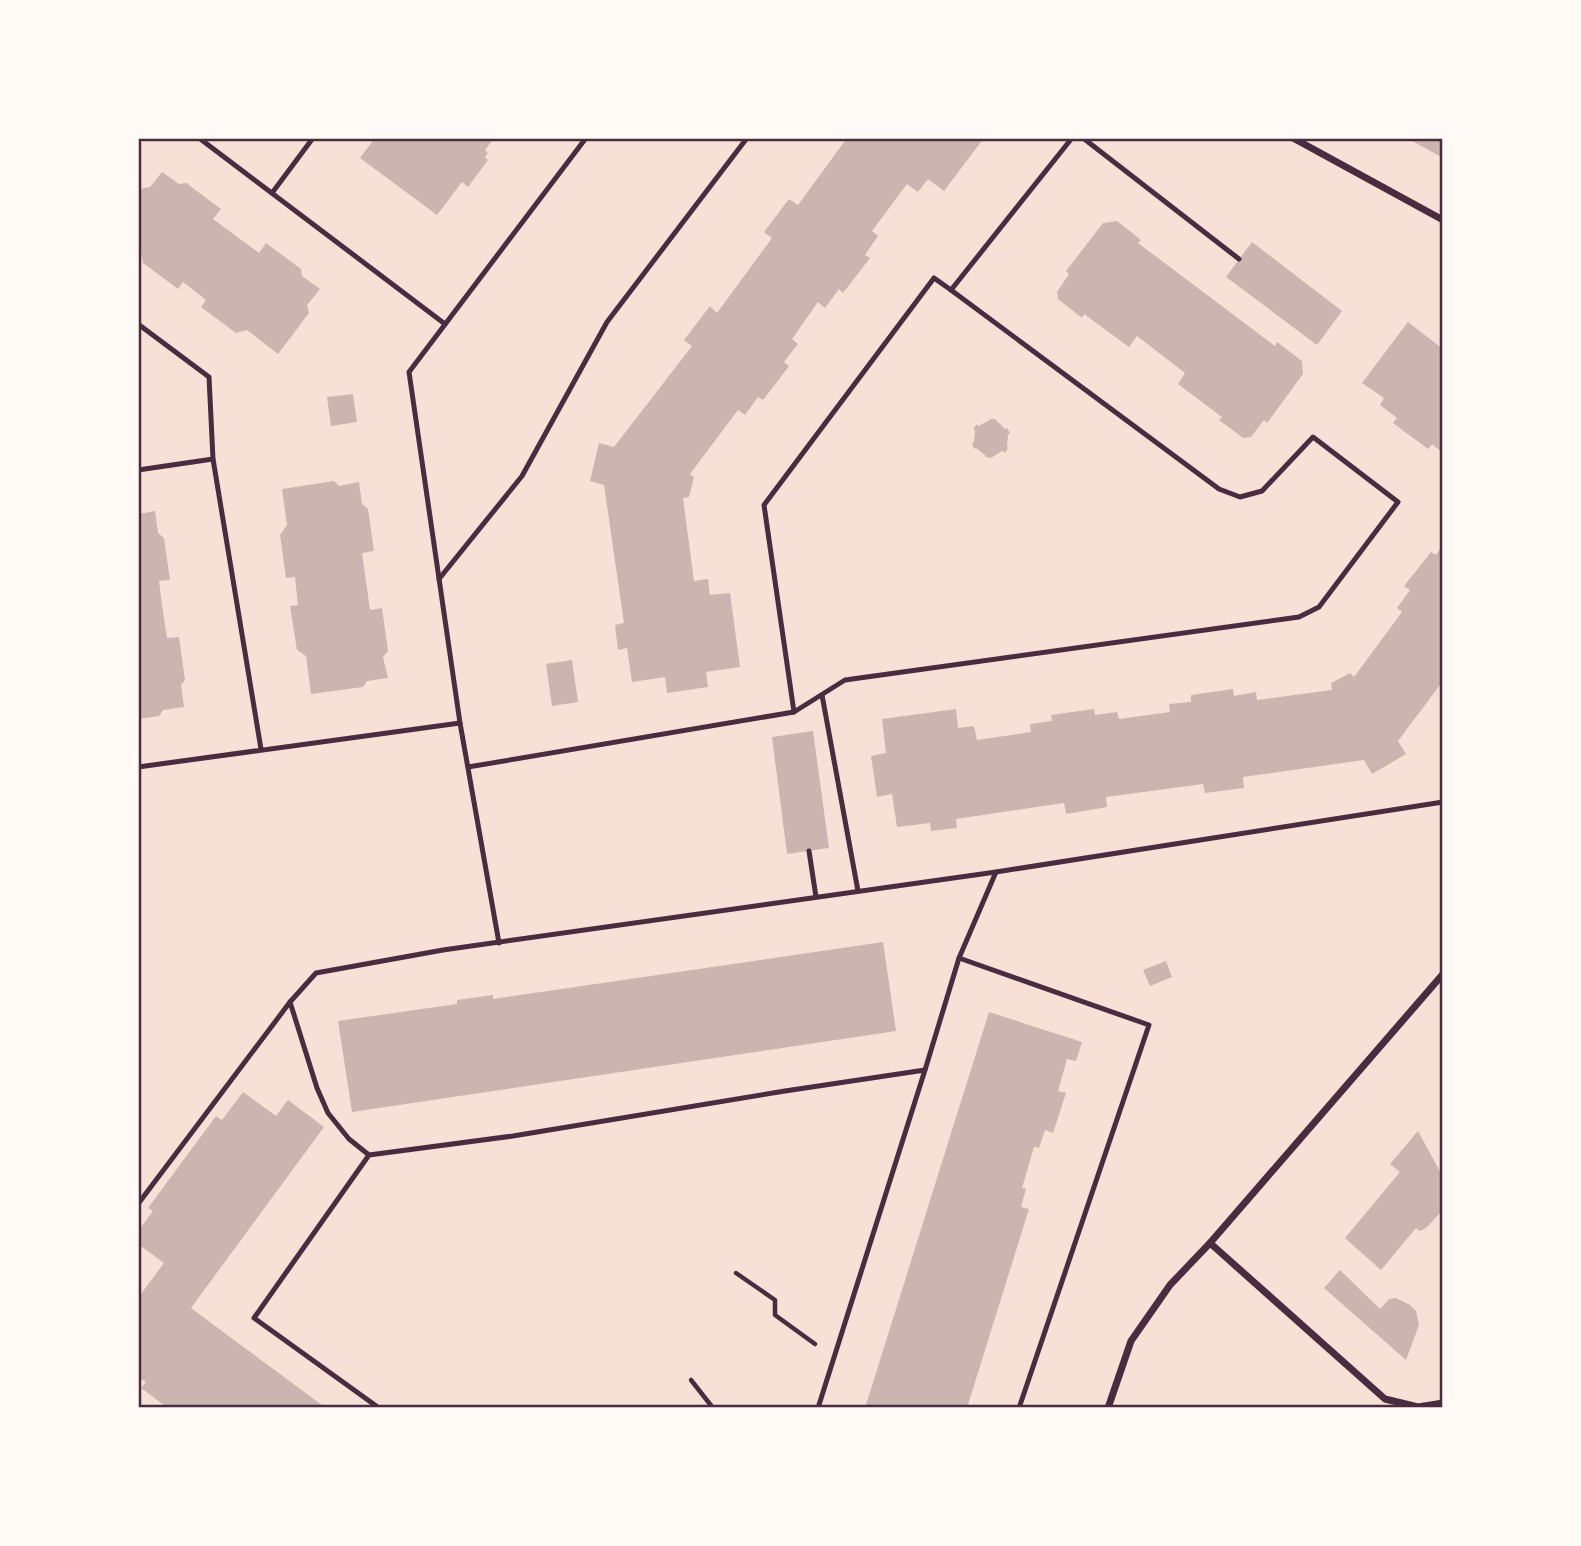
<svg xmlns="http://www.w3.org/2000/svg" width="1581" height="1546" viewBox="0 0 1581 1546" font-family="Lato,sans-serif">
	<rect width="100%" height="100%" fill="#f7e1d7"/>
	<!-- building -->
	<g fill="#ccb4b1">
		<path d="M 375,138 L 494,138 L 485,150 L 488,153 L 485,157 L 488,160 L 468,187 L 462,182 L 437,215 L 360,158 Z"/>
		<path d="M 847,138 L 984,138 L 944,191 L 928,179 L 918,192 L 907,184 L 872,231 L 878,236 L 865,255 L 870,258 L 843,293 L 839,289 L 825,308 L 818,302 L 792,339 L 798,344 L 784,362 L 789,366 L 777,382 L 763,400 L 758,397 L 745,415 L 738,410 L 690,474 L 694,477 L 689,497 L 683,498 L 694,581 L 708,579 L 710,595 L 730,593 L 740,667 L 706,672 L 708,687 L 667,693 L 665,677 L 632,682 L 627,648 L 618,650 L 615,625 L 624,623 L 604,485 L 590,481 L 599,443 L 614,447 L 692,346 L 684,340 L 710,306 L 717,313 L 772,238 L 764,232 L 789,199 L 798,205 Z"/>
		<path d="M 1407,138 L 1443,138 L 1443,158 Z"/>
		<path d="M 162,172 L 179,184 L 186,183 L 221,209 L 213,219 L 232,233 L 259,253 L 266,243 L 301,269 L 302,276 L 320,289 L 307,305 L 309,313 L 278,354 L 247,330 L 236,333 L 201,307 L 206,300 L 183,282 L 178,289 L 143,263 L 141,251 L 138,250 L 138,194 L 143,188 L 150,187 Z"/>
		<path d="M 1117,221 L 1141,240 L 1138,243 L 1275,346 L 1277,342 L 1302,361 L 1303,374 L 1267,423 L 1264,420 L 1251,437 L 1243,438 L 1219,420 L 1222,417 L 1178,384 L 1185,373 L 1137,336 L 1129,347 L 1084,314 L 1082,318 L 1058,299 L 1057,292 L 1069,274 L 1066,271 L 1103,223 Z"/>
		<path d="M 1252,242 L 1342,311 L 1317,345 L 1226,277 Z"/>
		<path d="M 1408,322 L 1443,349 L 1443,453 L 1432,444 L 1428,449 L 1393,423 L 1397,418 L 1380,405 L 1384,398 L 1362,383 Z"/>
		<path d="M 353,394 L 357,422 L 331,426 L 327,397 Z"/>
		<path d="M 990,419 L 995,419 L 1005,429 L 1007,428 L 1010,433 L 1008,435 L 1007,446 L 1008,448 L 1005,453 L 1002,451 L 991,458 L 985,457 L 986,456 L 976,448 L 974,449 L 972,443 L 974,442 L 975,430 L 973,429 L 977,424 L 978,426 L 990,420 Z"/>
		<path d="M 334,481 L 339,486 L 359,482 L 362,504 L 368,509 L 374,551 L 362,553 L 370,610 L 382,608 L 388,651 L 383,657 L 388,678 L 367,681 L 363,687 L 311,694 L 306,656 L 297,650 L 290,606 L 298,605 L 295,577 L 286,578 L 280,535 L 287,525 L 282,489 Z"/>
		<path d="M 155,511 L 158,533 L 164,538 L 170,580 L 159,581 L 162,605 L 167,638 L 179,637 L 185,680 L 181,685 L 184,707 L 163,710 L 159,716 L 138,719 L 138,514 Z"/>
		<path d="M 1443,545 L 1443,681 L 1398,741 L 1406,754 L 1372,774 L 1364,760 L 1243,777 L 1244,788 L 1205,793 L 1203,784 L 1106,797 L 1107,807 L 1066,814 L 1064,803 L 956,819 L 957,828 L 931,831 L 930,823 L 897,827 L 892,794 L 877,797 L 871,756 L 886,753 L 882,719 L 956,709 L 958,728 L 974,726 L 977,740 L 1031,732 L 1030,724 L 1052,721 L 1051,715 L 1094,709 L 1095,715 L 1117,712 L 1119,719 L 1170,712 L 1169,704 L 1191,702 L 1191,695 L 1233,689 L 1234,696 L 1256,692 L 1257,700 L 1332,690 L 1331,683 L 1350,673 L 1354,677 L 1402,612 L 1397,608 L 1410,590 L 1404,586 L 1431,552 L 1436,555 Z"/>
		<path d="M 572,660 L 578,702 L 552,706 L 546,664 Z"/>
		<path d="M 813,731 L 829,848 L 787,854 L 772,737 Z"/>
		<path d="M 883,942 L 896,1031 L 352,1112 L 338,1021 L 457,1004 L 457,1000 L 493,995 L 493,999 Z"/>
		<path d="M 1166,961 L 1172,977 L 1150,986 L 1143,970 Z"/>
		<path d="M 989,1012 L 1082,1042 L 1076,1061 L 1067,1059 L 1058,1091 L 1066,1093 L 1053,1133 L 1045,1130 L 1039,1148 L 1034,1147 L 1022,1188 L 1026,1189 L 1021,1207 L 1029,1209 L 967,1408 L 865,1408 Z"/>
		<path d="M 243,1092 L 276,1116 L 288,1100 L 324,1127 L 191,1308 L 326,1408 L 168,1408 L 141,1388 L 146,1382 L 138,1377 L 138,1332 L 141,1329 L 138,1327 L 138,1298 L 164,1263 L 138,1244 L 138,1231 L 153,1211 L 148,1208 L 216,1116 L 222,1120 Z"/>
		<path d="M 1418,1131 L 1443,1177 L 1443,1210 L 1426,1228 L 1420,1231 L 1416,1228 L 1381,1270 L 1345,1238 L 1400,1172 L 1390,1164 Z"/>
		<path d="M 1340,1270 L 1380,1309 L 1389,1299 L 1396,1298 L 1410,1305 L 1416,1311 L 1419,1325 L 1406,1360 L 1324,1288 Z"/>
	</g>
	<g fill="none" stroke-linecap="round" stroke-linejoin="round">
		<!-- path -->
		<g stroke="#4a2c40" stroke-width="4.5">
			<path d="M 736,1273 L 775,1300 L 775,1315 L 815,1344"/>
			<path d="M 691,1380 L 713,1408"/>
		</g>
		<!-- service -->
		<g stroke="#4a2c40" stroke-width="5">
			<path d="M 199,138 L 445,324"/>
			<path d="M 1083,138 L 1239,259"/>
			<path d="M 272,193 L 313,138"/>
			<path d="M 138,324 L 209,377 L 213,459 L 261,749"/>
			<path d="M 138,470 L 213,459"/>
			<path d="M 439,579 L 522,476 L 607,322 L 747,138"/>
			<path d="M 822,695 L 858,891"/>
			<path d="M 794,712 L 764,505 L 934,278 L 951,290 L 1072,138"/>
			<path d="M 138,767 L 460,723"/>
			<path d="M 468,767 L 794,712 L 845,680 L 1299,617 L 1319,607 L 1398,502 L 1313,437 L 1262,491 L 1240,497 L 1219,489 L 951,290"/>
			<path d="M 809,851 L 816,897"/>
			<path d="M 499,943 L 460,723 L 409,372 L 586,138"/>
			<path d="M 959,958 L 1149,1025 L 1019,1408"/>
			<path d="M 369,1155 L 349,1139 L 328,1113 L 317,1088 L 290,1002 L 316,973 L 443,950 L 996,872 L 1443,802"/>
			<path d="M 138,1204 L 290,1002"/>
			<path d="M 379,1408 L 254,1318 L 369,1155 L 513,1136 L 785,1091 L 925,1070"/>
			<path d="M 818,1408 L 925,1070 L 959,958 L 996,872"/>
		</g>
		<!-- minor -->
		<g stroke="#4a2c40" stroke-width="7">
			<path d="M 1293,138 L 1443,220"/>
			<path d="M 1210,1243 L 1385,1399 L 1418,1407 L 1443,1403"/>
			<path d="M 1108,1408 L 1131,1341 L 1170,1285 L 1210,1243 L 1443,974"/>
		</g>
	</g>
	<!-- border -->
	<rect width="1581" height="1546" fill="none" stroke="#fffaf5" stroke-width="280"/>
	<rect x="140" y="140" width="1301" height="1266" fill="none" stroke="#4a2c40" stroke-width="2.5"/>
</svg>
